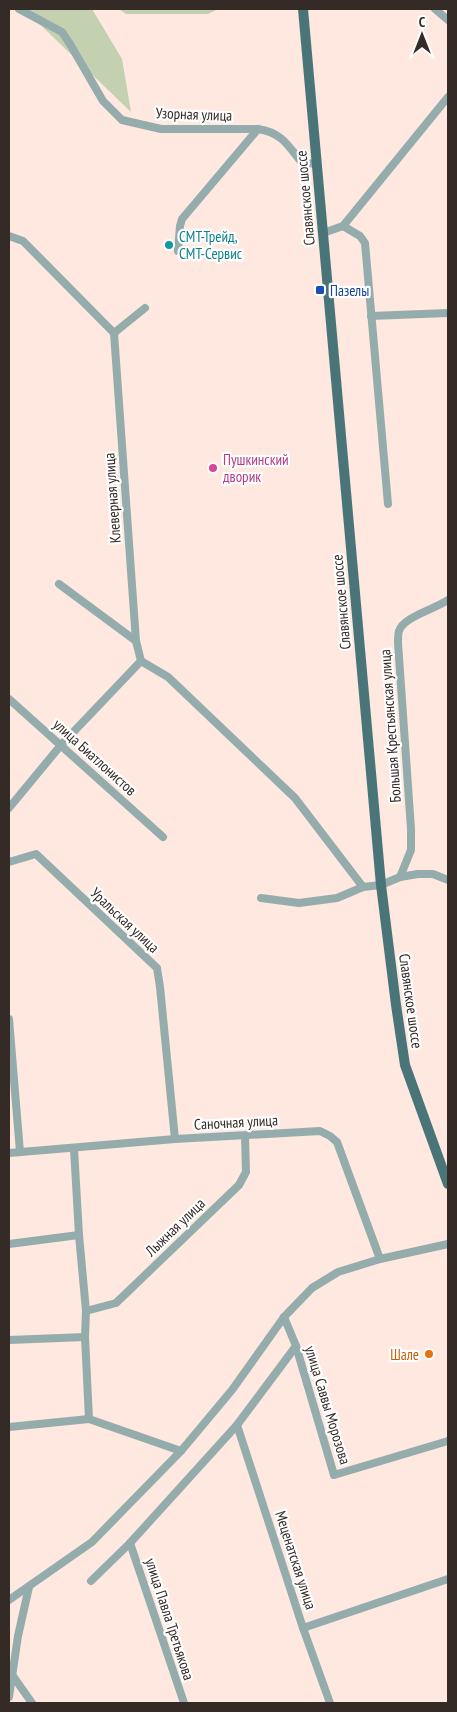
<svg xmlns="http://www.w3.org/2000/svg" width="457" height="1712" viewBox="0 0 457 1712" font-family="'PT Sans Narrow',sans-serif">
	<rect width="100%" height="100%" fill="#fee8e0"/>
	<!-- green -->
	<g fill="#c3d1b0">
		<path d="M 24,9 L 92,9 L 122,59 L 131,112 Z"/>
		<path d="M 119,9 L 218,9 L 208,14 L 126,14 Z"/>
	</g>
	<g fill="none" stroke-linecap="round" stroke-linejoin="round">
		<!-- minor -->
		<g stroke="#95acad" stroke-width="8">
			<path d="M 19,9 L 62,32 L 70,44 L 103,101 L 122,120 L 161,129 L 258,129 C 283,133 288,146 303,164 L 317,163"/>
			<path d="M 435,9 L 448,20"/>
			<path d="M 343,226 L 360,236 L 365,243 L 388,504"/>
			<path d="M 323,233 L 343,226 L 448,97"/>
			<path d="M 9,236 L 23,241 L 114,333 L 136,641 L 141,661"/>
			<path d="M 178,251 L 180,226 L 182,219 L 258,129"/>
			<path d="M 371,316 L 448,313"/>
			<path d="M 114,333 L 145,308"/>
			<path d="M 59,584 L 136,641"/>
			<path d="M 141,661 L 168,677 L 295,798 L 363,887"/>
			<path d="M 9,699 L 163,837"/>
			<path d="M 9,808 L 61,745 L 141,661"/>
			<path d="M 9,862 L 36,854 L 157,968 L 160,987 L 175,1139"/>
			<path d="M 400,877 L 411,850 L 411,829 L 398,643 C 398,639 398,634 399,631 C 403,617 435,609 448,600"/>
			<path d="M 261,898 L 299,903 L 337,898 L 363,887 L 381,885 L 400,877 L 418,874 L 433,874 L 448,880"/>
			<path d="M 9,1019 L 20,1152"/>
			<path d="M 74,1149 L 79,1235 L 86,1311 L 85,1337 L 89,1419 L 181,1451"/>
			<path d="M 9,1153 L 175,1139 L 320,1131 L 330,1136 L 337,1142 L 380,1259"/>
			<path d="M 9,1244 L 79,1235"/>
			<path d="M 86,1311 L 116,1303 L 239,1185 L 246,1172 L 245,1136"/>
			<path d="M 284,1317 L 296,1346 L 334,1475 L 448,1441"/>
			<path d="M 9,1340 L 85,1337"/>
			<path d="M 237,1425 L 303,1628 L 330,1703"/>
			<path d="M 9,1427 L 89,1419"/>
			<path d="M 130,1543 L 184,1703"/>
			<path d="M 91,1581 L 130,1543 L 237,1425 L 296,1346"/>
			<path d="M 9,1600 L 92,1542 L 181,1451 L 232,1390 L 284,1317 L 312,1288 L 338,1272 L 380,1259 L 448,1244"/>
			<path d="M 303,1628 L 448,1579"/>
			<path d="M 13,1676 L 32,1703"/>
			<path d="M 9,1697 L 18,1636 L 29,1587"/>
		</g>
		<!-- major -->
		<path stroke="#497578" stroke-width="10" d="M 303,9 L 381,885 L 396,1005 L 405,1065 L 448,1184"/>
	</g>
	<!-- markers -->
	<circle fill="#0f9aa8" stroke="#fff" stroke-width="2" cx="169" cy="245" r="5"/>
	<rect fill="#1a4fb4" stroke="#fff" stroke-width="2" x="315" y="285" width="10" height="10" rx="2.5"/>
	<circle fill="#d1479c" stroke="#fff" stroke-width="2" cx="213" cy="468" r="5"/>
	<circle fill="#e8710a" stroke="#fff" stroke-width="2" cx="429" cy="1354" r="5"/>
	<g text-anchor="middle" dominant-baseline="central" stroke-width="4.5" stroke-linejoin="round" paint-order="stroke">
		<!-- street labels -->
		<g font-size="15" fill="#342a26" stroke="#fff">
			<text transform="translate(194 114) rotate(2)">Узорная улица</text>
			<text transform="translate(305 198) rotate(-95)">Славянское шоссе</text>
			<text transform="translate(112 498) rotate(-94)">Клеверная улица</text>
			<text transform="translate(341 602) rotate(-95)">Славянское шоссе</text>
			<text transform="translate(390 726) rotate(-94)">Большая Крестьянская улица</text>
			<text transform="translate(95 757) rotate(42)">улица Биатлонистов</text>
			<text transform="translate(125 920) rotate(43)">Уральская улица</text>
			<text transform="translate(411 1001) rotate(82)">Славянское шоссе</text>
			<text transform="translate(236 1122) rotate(-3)">Саночная улица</text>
			<text transform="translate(175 1227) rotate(-44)">Лыжная улица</text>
			<text transform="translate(328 1405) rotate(73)">улица Саввы Морозова</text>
			<text transform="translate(296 1560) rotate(72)">Меценатская улица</text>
			<text transform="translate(170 1619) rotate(72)">улица Павла Третьякова</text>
		</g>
		<!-- culture labels -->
		<g font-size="15" fill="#0d838f" stroke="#fff" text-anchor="start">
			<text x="179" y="236">СМТ-Трейд,<tspan x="179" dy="17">СМТ-Сервис</tspan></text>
		</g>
		<!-- transit labels -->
		<g font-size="15" fill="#164399" stroke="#fff" text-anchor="start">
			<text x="330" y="290">Пазелы</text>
		</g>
		<!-- hotel labels -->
		<g font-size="15" fill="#b23c85" stroke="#fff" text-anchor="start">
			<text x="223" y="459">Пушкинский<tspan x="223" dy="17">дворик</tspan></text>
		</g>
		<!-- food labels -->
		<g font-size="15" fill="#c56008" stroke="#fff" text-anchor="end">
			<text x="419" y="1354">Шале</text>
		</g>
	</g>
	<!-- border -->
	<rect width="457" height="1712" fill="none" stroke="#342a26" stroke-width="20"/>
	<!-- north arrow -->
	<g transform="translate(422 35)" stroke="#ffffff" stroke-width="4" paint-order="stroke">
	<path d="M0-4L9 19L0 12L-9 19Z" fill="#342a26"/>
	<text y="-8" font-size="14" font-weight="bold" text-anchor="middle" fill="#342a26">С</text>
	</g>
</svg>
